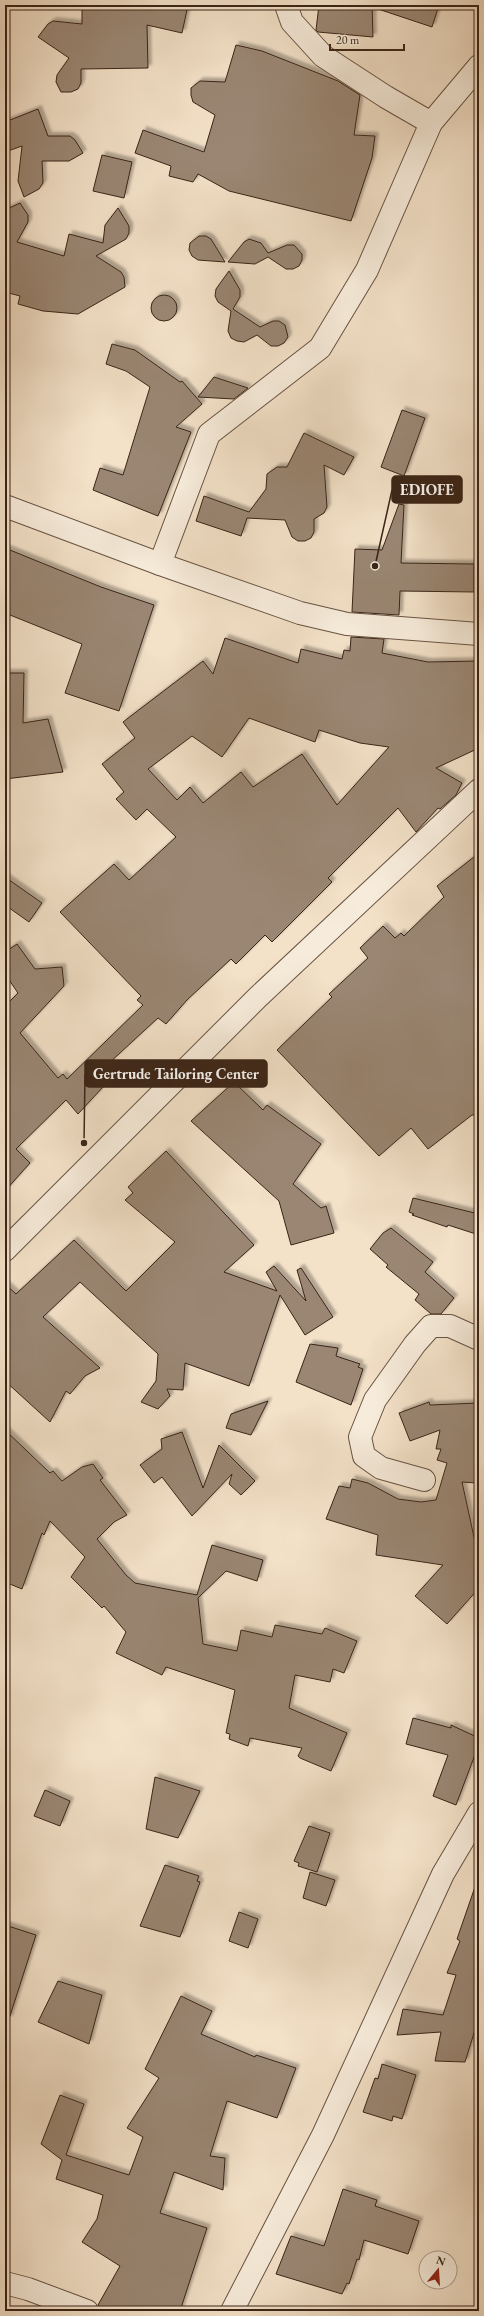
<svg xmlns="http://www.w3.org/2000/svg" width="484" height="2316" viewBox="0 0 484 2316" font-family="'EB Garamond',serif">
	<defs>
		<filter id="shadow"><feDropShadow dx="3.5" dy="-3.5" stdDeviation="1" flood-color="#0004"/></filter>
	</defs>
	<rect width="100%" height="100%" fill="#f3e1c8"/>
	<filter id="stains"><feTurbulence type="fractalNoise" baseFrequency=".005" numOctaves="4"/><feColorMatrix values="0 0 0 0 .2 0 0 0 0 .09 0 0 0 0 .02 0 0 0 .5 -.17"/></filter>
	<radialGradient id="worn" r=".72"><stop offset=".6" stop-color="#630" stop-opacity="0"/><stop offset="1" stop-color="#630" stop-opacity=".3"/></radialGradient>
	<!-- building -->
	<g fill="#9a8673" stroke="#3a2417" fill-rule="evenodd" filter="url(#shadow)">
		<path d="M 188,5 L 182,33 L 147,25 L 148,68 L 81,69 L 81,83 L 78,89 L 71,92 L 61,92 L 56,82 L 57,75 L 69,58 L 38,37 L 48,24 L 53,21 L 82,24 L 82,7 Z"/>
		<path d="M 319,5 L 372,5 L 373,37 L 318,32 L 316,30 Z"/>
		<path d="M 378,5 L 439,5 L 432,27 L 378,9 Z"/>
		<path d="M 236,45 L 262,51 L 338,81 L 360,95 L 354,135 L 375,136 L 372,158 L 351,221 L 229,191 L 198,174 L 193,182 L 169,176 L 171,166 L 135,153 L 143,130 L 204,152 L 215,115 L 193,102 L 191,95 L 191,88 L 200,81 L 225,82 Z"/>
		<path d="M 38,109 L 48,136 L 70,136 L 75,140 L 83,153 L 69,161 L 42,161 L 43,183 L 39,189 L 24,197 L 18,181 L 22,146 L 5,152 L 5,122 Z"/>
		<path d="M 102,155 L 132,162 L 124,198 L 93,191 Z"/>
		<path d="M 20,203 L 28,215 L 28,222 L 17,242 L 64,256 L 69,234 L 103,243 L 105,225 L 118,208 L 129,226 L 129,233 L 126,239 L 96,256 L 121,272 L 124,277 L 125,287 L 78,314 L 43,311 L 18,304 L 20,296 L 5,292 L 5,210 Z"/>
		<path d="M 199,236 L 206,236 L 211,239 L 225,262 L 198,260 L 192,256 L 189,250 L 190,243 Z"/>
		<path d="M 249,239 L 261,243 L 268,253 L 287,245 L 294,245 L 302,254 L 302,260 L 299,266 L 293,269 L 286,269 L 268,257 L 255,264 L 228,262 L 244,242 Z"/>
		<path d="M 229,271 L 240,290 L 240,297 L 233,309 L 260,327 L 273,321 L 279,321 L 285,325 L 288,337 L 284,343 L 278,346 L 271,346 L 257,335 L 244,342 L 237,341 L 231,338 L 228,331 L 231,311 L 218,302 L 215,296 L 216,289 Z"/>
		<circle cx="164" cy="308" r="13"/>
		<path d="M 112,344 L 135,350 L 180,382 L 182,381 L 202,404 L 176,427 L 191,432 L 158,516 L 93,490 L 100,468 L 123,475 L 150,387 L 126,371 L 106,364 Z"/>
		<path d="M 214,377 L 248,388 L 234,399 L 198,397 Z"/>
		<path d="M 402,410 L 425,418 L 404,476 L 381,467 Z"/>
		<path d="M 304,433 L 354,457 L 344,475 L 324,465 L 327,507 L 324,513 L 314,519 L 314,532 L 311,538 L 305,541 L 298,541 L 292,537 L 285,520 L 247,518 L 241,536 L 196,521 L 204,496 L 249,512 L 266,489 L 267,474 L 277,467 L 287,467 Z"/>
		<path d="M 399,504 L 404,505 L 401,563 L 474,564 L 474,592 L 400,591 L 399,615 L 352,612 L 355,549 L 382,550 Z"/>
		<path d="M 5,548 L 101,587 L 154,605 L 119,711 L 65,693 L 82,644 L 5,613 Z"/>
		<path d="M 351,637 L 384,639 L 382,653 L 428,662 L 479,661 L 479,748 L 436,768 L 462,783 L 456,795 L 440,809 L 438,808 L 416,832 L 398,808 L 328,878 L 332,882 L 272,942 L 265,935 L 236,964 L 231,959 L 187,1000 L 166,1024 L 158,1018 L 95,1076 L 104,1086 L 78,1114 L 66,1100 L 16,1149 L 30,1163 L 5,1191 L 5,1006 L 18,993 L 5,974 L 5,952 L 17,944 L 35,969 L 62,967 L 64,986 L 20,1033 L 58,1078 L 63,1074 L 67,1079 L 143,1005 L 137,1000 L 141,996 L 60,912 L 114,864 L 129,880 L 176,837 L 147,809 L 136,820 L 116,799 L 124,792 L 102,764 L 135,738 L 123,722 L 203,661 L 213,674 L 225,638 L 298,663 L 301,649 L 342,659 L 344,650 L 350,651 ZM 249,718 L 315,742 L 319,730 L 360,743 L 389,747 L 337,805 L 302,754 L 253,787 L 241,772 L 203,803 L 190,787 L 177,800 L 148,769 L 192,736 L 222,757 Z"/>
		<path d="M 5,673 L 24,673 L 23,723 L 48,719 L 63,772 L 5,779 Z"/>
		<path d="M 479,853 L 479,1115 L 472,1115 L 428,1149 L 411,1128 L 379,1156 L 277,1050 L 332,997 L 329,994 L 368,958 L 360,948 L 383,926 L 395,938 L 401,933 L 404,936 L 444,897 L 437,886 Z"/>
		<path d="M 5,877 L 42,903 L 29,922 L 5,905 Z"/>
		<path d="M 234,1082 L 263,1110 L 267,1105 L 321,1144 L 293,1184 L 321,1208 L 326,1206 L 334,1233 L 291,1245 L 279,1201 L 191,1121 Z"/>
		<path d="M 166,1151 L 254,1245 L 224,1272 L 277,1291 L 266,1272 L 274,1266 L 306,1301 L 297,1270 L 301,1268 L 333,1317 L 305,1335 L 280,1295 L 249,1386 L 185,1363 L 183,1390 L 167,1389 L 170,1396 L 158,1409 L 141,1402 L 156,1381 L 158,1354 L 80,1282 L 43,1317 L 100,1368 L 85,1376 L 70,1394 L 66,1391 L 50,1422 L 5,1381 L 5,1284 L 16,1294 L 74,1240 L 126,1291 L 175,1242 L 125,1200 L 133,1193 L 128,1187 Z"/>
		<path d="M 413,1198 L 479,1214 L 479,1235 L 448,1225 L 447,1227 L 412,1215 L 414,1214 L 409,1212 Z"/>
		<path d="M 391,1228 L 433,1262 L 425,1272 L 454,1298 L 441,1314 L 431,1314 L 415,1300 L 419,1294 L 386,1267 L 388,1265 L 370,1249 L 383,1233 Z"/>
		<path d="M 310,1344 L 338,1348 L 336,1356 L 360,1364 L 358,1367 L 363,1369 L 351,1405 L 296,1382 Z"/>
		<path d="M 268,1401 L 251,1435 L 226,1428 L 231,1414 Z"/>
		<path d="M 429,1402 L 430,1405 L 478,1403 L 479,1473 L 476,1483 L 462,1482 L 479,1560 L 479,1588 L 447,1624 L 415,1596 L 443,1565 L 376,1555 L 378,1535 L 326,1519 L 339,1486 L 350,1488 L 352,1479 L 368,1483 L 398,1499 L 421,1502 L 436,1500 L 447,1463 L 437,1460 L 441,1449 L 436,1449 L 440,1430 L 410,1441 L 399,1413 Z"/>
		<path d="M 5,1430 L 50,1473 L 53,1471 L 62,1481 L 82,1467 L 93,1464 L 103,1478 L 100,1480 L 127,1515 L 114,1522 L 97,1539 L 126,1575 L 135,1583 L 197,1595 L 212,1545 L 263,1560 L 257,1581 L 226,1571 L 198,1598 L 203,1644 L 237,1651 L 241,1630 L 272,1637 L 275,1625 L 322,1634 L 325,1628 L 357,1641 L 344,1673 L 333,1669 L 330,1682 L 295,1675 L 289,1708 L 347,1733 L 331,1771 L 300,1758 L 298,1756 L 302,1748 L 250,1738 L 248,1746 L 229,1739 L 230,1734 L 226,1733 L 235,1690 L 166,1667 L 162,1675 L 116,1653 L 126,1632 L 104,1606 L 102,1608 L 71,1577 L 85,1557 L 50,1521 L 44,1535 L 42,1533 L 22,1589 L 5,1582 Z"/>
		<path d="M 182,1432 L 203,1488 L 219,1445 L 255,1481 L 241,1495 L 229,1484 L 232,1474 L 192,1516 L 162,1477 L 154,1483 L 140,1465 L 162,1449 L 161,1439 Z"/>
		<path d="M 413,1718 L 451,1728 L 451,1725 L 479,1738 L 479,1744 L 456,1805 L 433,1796 L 448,1755 L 406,1744 Z"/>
		<path d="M 155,1777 L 200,1791 L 178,1838 L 146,1829 Z"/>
		<path d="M 45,1790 L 70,1801 L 60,1826 L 34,1816 Z"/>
		<path d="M 309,1826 L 330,1833 L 317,1872 L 298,1866 L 299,1863 L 294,1861 Z"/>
		<path d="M 165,1865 L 199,1876 L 197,1881 L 200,1882 L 180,1937 L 140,1926 Z"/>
		<path d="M 310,1872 L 335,1880 L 326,1906 L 303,1898 Z"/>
		<path d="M 476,1884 L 479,1885 L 479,2030 L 475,2030 L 465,2062 L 435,2061 L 441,2032 L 397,2035 L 403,2009 L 443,2015 L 456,1975 L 447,1973 L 460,1941 L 457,1939 Z"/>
		<path d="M 239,1912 L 258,1919 L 248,1948 L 229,1941 Z"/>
		<path d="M 5,1925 L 36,1935 L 9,2019 L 5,2018 Z"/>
		<path d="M 58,1981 L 102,1995 L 89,2044 L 38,2022 Z"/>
		<path d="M 181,1996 L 212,2011 L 201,2034 L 255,2057 L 256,2055 L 296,2068 L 277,2118 L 227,2101 L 210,2156 L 225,2158 L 223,2190 L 174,2172 L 160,2213 L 207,2228 L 180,2311 L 99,2311 L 98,2305 L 120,2266 L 82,2242 L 97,2219 L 103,2195 L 56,2179 L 62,2160 L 41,2144 L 60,2095 L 84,2104 L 66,2155 L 129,2175 L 143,2137 L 127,2128 L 159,2078 L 145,2069 Z"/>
		<path d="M 382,2064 L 416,2075 L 402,2119 L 393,2116 L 392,2121 L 363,2112 L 375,2078 L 378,2079 Z"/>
		<path d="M 343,2189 L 377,2200 L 375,2206 L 419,2221 L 408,2254 L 364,2240 L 359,2260 L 357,2259 L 349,2284 L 347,2283 L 342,2294 L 276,2274 L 291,2236 L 324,2246 Z"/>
	</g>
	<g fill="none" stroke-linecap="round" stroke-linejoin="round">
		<!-- minor casing -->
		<g stroke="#685343" stroke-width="24">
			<g id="minor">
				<path d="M 286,5 L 292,22 L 323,56 L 386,97 L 431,123"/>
				<path d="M 5,506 L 160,564 L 300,613 L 347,624 L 479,634"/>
				<path d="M 160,564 L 209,434 L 320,348 L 367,270 L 431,123 L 479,66"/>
				<path d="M 5,1250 L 258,997 L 479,790"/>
				<path d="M 424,1480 L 381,1468 L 364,1456 L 360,1437 L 375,1400 L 415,1344 L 431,1326 L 450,1326 L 479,1339"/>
				<path d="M 5,2283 L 28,2289 L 87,2311"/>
				<path d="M 232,2311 L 323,2135 L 443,1874 L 479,1813"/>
			</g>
		</g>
		<!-- minor -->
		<use href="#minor" stroke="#f7ecdb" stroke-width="22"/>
	</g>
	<!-- callouts -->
	<path fill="none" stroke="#3a2417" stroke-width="1.5" d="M375 566L392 490M84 1143L85 1074"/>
	<g fill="#3a2417" stroke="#f7ecdb" stroke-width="1.5">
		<circle cx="375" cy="566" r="4"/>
		<circle cx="84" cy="1143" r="4"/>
	</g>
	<g fill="#3a2417" stroke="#3a2417" stroke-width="1.5">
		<rect x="392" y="476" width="70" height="27" rx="4"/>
		<rect x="85" y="1060" width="182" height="27" rx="4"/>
	</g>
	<g font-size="15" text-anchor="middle" font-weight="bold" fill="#fff">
		<text x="427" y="495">EDIOFE</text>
		<text x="176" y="1079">Gertrude Tailoring Center</text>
	</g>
	<!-- margin -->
	<rect width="484" height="2316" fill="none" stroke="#f3e1c8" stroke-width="20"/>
	<rect x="6" y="6" width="472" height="2304" fill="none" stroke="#3a2417" stroke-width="2"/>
	<rect x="10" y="10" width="464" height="2296" fill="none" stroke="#3a2417"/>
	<!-- north arrow -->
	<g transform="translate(438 2270) rotate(18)"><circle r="19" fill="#f7ecdb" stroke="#ab9c8d"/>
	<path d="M0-3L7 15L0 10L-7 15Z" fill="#8f2418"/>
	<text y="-6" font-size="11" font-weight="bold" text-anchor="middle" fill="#3a2417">N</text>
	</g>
	<!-- scale -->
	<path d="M330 44v6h74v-6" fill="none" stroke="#3a2417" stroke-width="2"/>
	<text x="336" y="44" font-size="12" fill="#3a2417" stroke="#f7ecdb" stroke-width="3" paint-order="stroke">20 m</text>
	<rect width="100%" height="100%" filter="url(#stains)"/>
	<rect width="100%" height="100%" fill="url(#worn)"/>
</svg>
